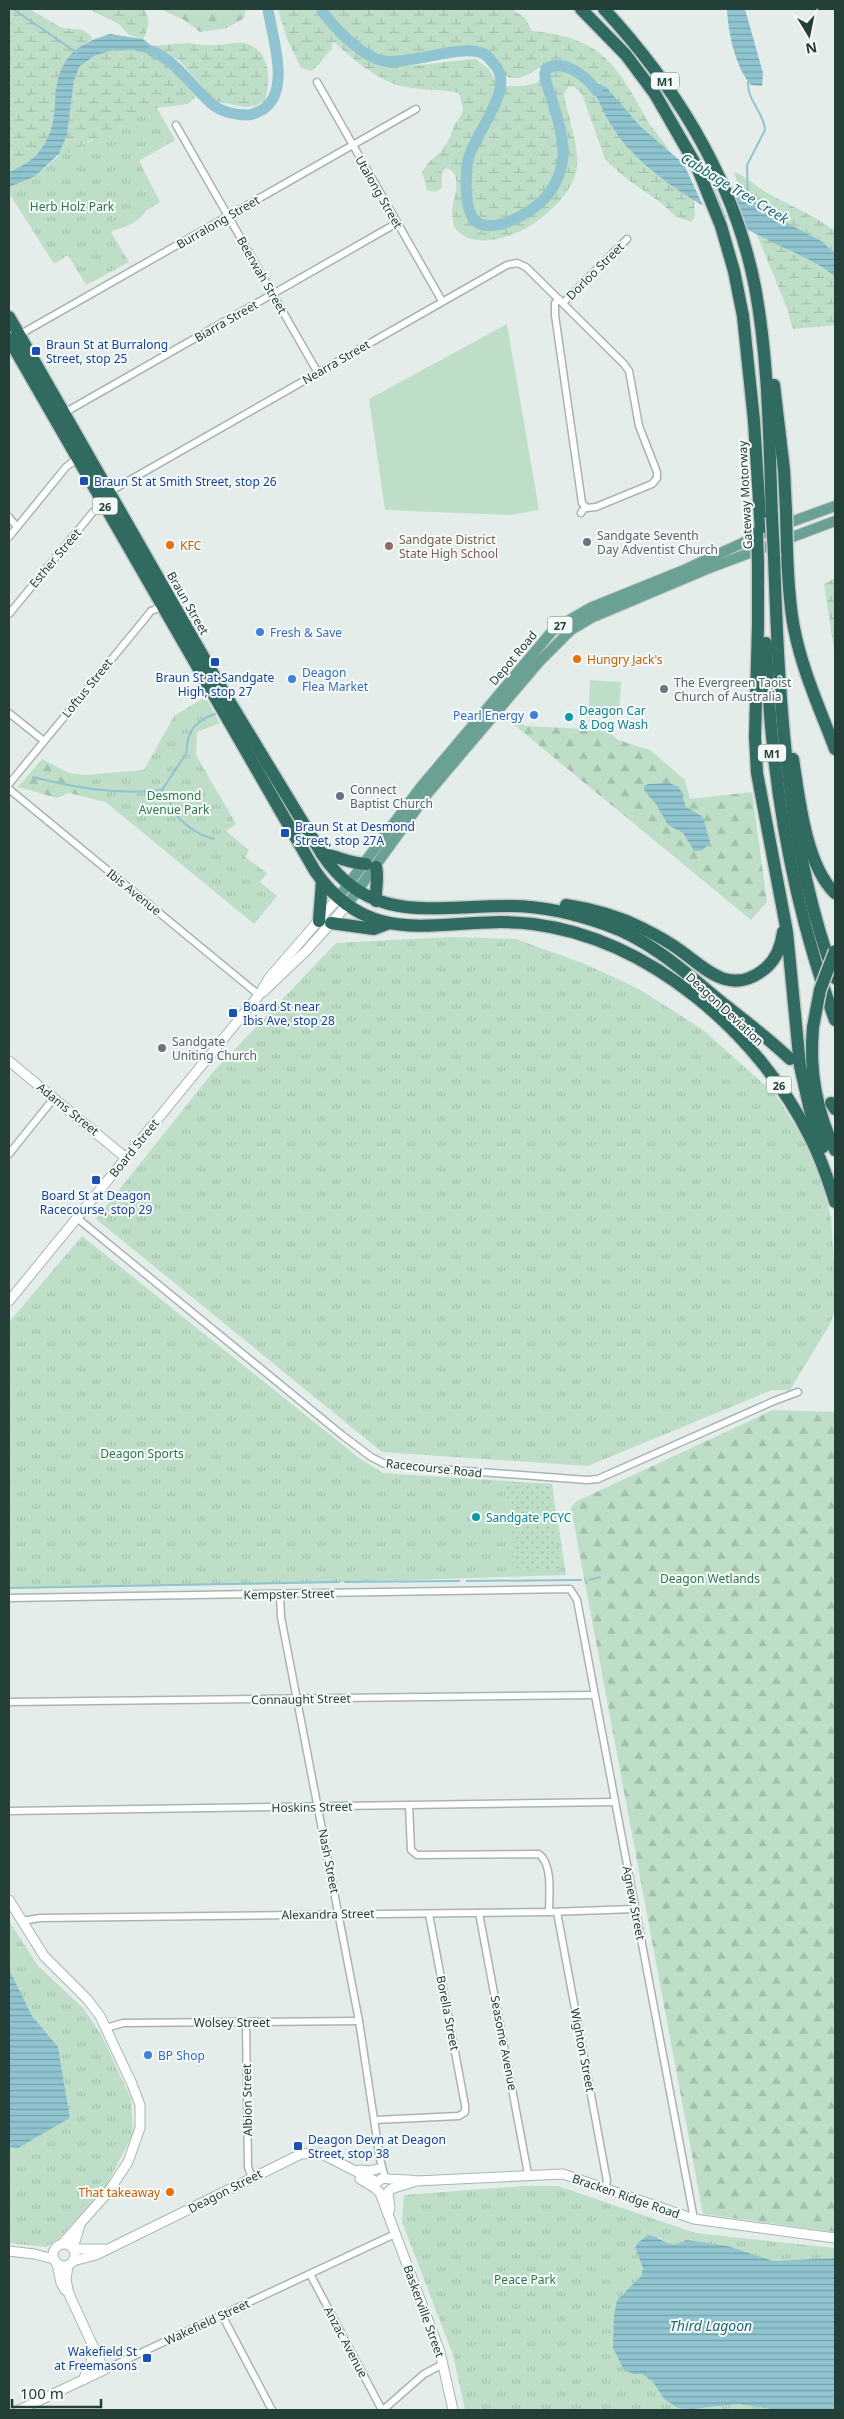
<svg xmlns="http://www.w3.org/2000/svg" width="844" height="2419" viewBox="0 0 844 2419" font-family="'Noto Sans',sans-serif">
	<defs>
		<pattern id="forest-firs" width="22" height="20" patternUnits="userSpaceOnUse" patternTransform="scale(1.25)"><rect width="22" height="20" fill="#bedec8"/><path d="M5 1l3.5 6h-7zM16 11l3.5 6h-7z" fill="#a3c0ad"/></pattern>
		<pattern id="wetland-marsh" width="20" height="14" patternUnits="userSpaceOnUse" patternTransform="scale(1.25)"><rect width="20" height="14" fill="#bedec8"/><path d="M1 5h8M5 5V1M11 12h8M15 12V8" fill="none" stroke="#a3c0ad"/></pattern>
		<pattern id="park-tufts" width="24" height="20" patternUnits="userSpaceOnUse" patternTransform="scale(1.25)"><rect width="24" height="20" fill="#bedec8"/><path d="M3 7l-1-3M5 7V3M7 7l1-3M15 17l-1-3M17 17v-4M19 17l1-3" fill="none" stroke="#a3c0ad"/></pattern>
		<pattern id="garden-dots" width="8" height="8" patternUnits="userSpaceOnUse" patternTransform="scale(1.25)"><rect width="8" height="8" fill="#bedec8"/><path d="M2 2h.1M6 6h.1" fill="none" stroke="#a3c0ad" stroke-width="1.8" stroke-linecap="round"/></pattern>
		<pattern id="water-rules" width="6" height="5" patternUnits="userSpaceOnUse" patternTransform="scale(1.25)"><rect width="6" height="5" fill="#8fc4d0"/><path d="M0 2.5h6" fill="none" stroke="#75a1aa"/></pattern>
	</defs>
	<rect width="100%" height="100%" fill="#e5edea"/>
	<!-- grass -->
	<g fill="#bedec8">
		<path d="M 507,324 L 539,510 L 509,515 L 385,510 L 369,399 Z"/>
		<path d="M 590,680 L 621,682 L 619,712 L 589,709 Z"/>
	</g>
	<!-- forest -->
	<g fill="url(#forest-firs)">
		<path d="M 160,9 L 246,9 L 244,18 L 227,28 L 200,32 L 184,20 Z"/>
		<path d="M 511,714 L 525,726 L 607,730 L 618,740 L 650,750 L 685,780 L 690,799 L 752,792 L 767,902 L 751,920 L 507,719 Z"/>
		<path d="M 42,759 L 69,773 L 145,783 L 113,804 L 69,793 L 57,798 L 18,787 Z"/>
		<path d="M 773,1410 L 835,1412 L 835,2232 L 703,2214 L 571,1508 L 577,1501 Z"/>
	</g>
	<!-- wetland -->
	<g fill="url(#wetland-marsh)">
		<path d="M 9,9 L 29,9 L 62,28 L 83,30 L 90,35 L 92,39 C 75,51 66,60 59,80 C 55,92 56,107 55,119 C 51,144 32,164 9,172 Z"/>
		<path d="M 88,9 L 144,9 C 151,19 148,30 143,39 L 129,35 L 119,24 Z"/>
		<path d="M 278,9 L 314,9 C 331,29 352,54 378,63 C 400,71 450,60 475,59 L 489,69 L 496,82 L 505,86 L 523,86 L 536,83 L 550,71 L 556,69 L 573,73 L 583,79 L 592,87 L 598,102 L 630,150 L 655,173 L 694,200 L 695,217 L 691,222 L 675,216 L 661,203 L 623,176 L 605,159 L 582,94 L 573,86 L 568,87 L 564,94 C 567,116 582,152 576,173 C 565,210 505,253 466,237 C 462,235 457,230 454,227 C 453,222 452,216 452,211 C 453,199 465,171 445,168 L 442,172 L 442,188 L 435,192 L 427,190 L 422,172 L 428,163 L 440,153 L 449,139 L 455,124 L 462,114 L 463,108 L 459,93 C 441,89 423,90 405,87 C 377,81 353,59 333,41 L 332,49 C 324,55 320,66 311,71 L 301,68 L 287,39 Z"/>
		<path d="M 323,9 L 512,9 L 525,18 L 532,31 C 604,38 616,65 649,123 C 655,133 664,140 669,151 C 659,143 649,135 640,126 C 616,101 601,76 566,64 C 541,55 535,80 511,78 C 502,77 497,54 479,49 C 464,46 448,50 434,53 C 418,56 397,61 381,56 C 358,51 338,26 323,9 Z"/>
		<path d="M 187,43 C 196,44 207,46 217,45 C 226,45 235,41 244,43 C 271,49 271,80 265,101 L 255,106 L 244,107 L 215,101 L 178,59 L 165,56 L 180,79 L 196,97 L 187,104 L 157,108 L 108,136 L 88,141 L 87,145 L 137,155 C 146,180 161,209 131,224 C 123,228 117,230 108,230 L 57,159 L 67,135 L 74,80 L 80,66 L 94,56 L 113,50 L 131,49 L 163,56 L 151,46 Z"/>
		<path d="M 734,172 C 747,176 753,184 764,191 C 787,205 813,214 835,231 L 835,254 L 823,242 L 787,223 L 740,191 Z"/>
		<path d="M 757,235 L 810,259 L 835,277 L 835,325 L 793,329 L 787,308 Z"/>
		<path d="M 835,578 L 835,656 L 824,584 Z"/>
	</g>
	<!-- park -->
	<g fill="url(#park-tufts)">
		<path d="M 157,108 L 175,140 L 139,161 L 160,202 L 111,232 L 129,262 L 86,285 L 68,255 L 54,264 L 9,193 L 9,187 L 34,177 L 55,159 Z"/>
		<path d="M 205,697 L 220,723 L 197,732 L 196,755 L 236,824 L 226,831 L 249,850 L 245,857 L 267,873 L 260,882 L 277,896 L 254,924 L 74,776 L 144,770 L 174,716 Z"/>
		<path d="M 451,937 L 516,939 L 585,964 L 637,988 L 702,1029 L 775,1094 L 803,1138 L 820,1176 L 831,1217 L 835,1279 L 835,1310 L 830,1324 L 790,1390 L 772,1390 L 588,1466 L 382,1452 L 96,1219 L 213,1072 L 336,943 Z"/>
		<path d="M 82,1236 L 359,1458 L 383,1473 L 552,1484 L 566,1575 L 283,1584 L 9,1588 L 9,1322 Z"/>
		<path d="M 9,1921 L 38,1966 L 84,2009 L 102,2036 L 131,2099 L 133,2134 L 105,2188 L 58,2239 L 46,2247 L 9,2243 L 9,2147 L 18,2148 L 70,2118 L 58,2047 L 32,2016 L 9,1969 Z"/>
		<path d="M 523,2186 L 558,2186 L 695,2233 L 835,2248 L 835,2258 L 773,2261 L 728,2246 L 669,2245 L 659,2237 L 635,2248 L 643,2268 L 641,2276 L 617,2300 L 634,2374 L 642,2374 L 653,2382 L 664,2399 L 693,2409 L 738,2404 L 777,2410 L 465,2410 L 453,2355 L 402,2222 L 404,2195 Z"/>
	</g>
	<!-- garden -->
	<path fill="url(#garden-dots)" d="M 506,1483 L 549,1485 L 561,1570 L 513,1571 L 513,1543 Z"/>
	<!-- water -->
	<g fill="url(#water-rules)">
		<path d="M 727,9 L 745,9 L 763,73 L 762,86 L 751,85 C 735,67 728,32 727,9 Z"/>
		<path d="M 110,34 L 143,39 L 164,56 L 131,50 L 113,50 L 94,56 L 80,66 L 74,80 L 67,135 L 59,154 L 34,177 L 9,187 L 9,172 C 19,168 30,162 38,153 C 65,121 47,91 65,62 C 75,46 93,39 110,34 Z"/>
		<path d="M 588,79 L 606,87 L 640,126 L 678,159 L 718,178 L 787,223 L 823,242 L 835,254 L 835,277 C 816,260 791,252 768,240 C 720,216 668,190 631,151 C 612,132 599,103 588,79 Z"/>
		<path d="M 669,783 L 679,787 L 686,807 L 703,817 L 710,842 L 703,850 L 694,851 L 683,833 L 668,825 L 656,804 L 644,790 L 644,786 L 648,784 Z"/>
		<path d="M 9,1969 L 32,2016 L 58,2047 L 70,2118 L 18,2148 L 9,2147 Z"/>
		<path d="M 648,2235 C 666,2238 668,2251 686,2240 L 728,2246 L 773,2261 L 835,2258 L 835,2410 L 777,2410 L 738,2404 L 693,2409 L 678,2408 L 664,2399 L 653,2382 L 642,2374 L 634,2374 L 624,2370 L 613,2348 L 614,2316 L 617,2300 L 641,2276 L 643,2268 L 635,2248 L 639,2242 Z"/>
	</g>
	<!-- pier -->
	<g fill="#e5edea">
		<path d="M 681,158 L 705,169 L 726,221 L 704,208 Z"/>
		<path d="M 707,170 L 730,183 L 748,233 L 728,222 Z"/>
	</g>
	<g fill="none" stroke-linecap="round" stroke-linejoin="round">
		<!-- stream -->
		<g stroke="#8fc4d0" stroke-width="2">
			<path d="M 13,9 L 77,53"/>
			<path d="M 748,199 L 747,165 L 765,130 C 764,112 747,101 748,82"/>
			<path d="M 33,777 C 76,788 117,795 162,790 C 168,796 169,800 172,808 C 180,823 198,835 214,839"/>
			<path d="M 162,790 L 186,754 L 188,739 L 193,728 L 203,719 L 215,714"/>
			<path d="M 589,1580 L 600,1577"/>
			<path d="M 467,1581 L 581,1580"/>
			<path d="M 345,1582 L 459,1581"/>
			<path d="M 9,1588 L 339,1582"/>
		</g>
		<!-- river -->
		<g stroke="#8fc4d0" stroke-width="11">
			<path d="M 321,9 C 332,26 363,58 384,61 C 411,65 459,44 482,53 C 486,55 490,59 493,63 C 520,88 469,137 467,166 C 466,181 465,198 470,212 C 480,243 530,214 543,200 C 575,166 562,133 550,94 C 547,85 543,77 546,69 C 564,58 587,77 597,91"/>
			<path d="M 152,51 C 176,61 192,87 212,104 C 221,112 236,115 248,115 C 253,115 257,112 262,110 C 292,92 272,37 268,9"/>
		</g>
		<!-- street casing -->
		<g stroke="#a7b5b1" stroke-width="9">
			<g id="street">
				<path d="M 317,82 L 442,301"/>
				<path d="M 176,125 L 318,373"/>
				<path d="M 563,303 L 627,239"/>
				<path d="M 19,335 L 416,109"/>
				<path d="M 64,413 L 397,223"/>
				<path d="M 109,492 L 507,265 L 517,263 L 526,267 L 624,364 L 629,371 L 639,426 L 657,472 L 657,478 L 652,484 L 596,507 L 587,508 L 582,503 L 555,315 L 555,303 L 559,299"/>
				<path d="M 581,513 L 585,507"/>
				<path d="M 9,517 L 17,527"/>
				<path d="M 9,537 L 66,467 L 78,458"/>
				<path d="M 9,614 L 93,512 L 104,505"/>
				<path d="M 9,713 L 44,741"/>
				<path d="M 9,784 L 143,621 L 151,611 L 164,606"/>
				<path d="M 9,789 L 259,995"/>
				<path d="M 9,1154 L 54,1098"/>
				<path d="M 77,1218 L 342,1435 L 371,1457 L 387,1465 L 587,1480 L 598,1479 L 774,1401 L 798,1392"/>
				<path d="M 280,1594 L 281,1617 L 359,2021 L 380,2159 L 385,2178"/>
				<path d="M 9,1598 L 570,1589 L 577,1600 L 694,2219"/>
				<path d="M 9,1702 L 594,1695"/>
				<path d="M 409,1805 L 411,1850 L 417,1855 L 539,1854 C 553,1865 549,1895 549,1912"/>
				<path d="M 9,1811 L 614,1802"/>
				<path d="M 557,1912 L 607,2181 L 605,2188"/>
				<path d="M 479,1913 L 528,2174"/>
				<path d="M 22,1921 L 40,1918 L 549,1912 L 635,1909"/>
				<path d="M 246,2022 L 248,2167 L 252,2178"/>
				<path d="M 106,2028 L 123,2023 L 359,2021"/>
				<path d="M 375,2120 L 459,2116 L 465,2112 L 465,2105 L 429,1914"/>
				<path d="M 310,2274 L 382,2410"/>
				<path d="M 222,2315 L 272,2410"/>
				<path d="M 104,2370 L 395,2234"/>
				<path d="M 383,2410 L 424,2374 L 443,2364"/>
			</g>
		</g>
		<!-- secondary casing -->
		<g stroke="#a3b9b2" stroke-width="11">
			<g id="secondary">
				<path d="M 263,992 L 306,951 L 347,905"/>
				<path d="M 9,1061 L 126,1158"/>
				<path d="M 9,1301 L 259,995 L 269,978 L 338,898"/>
				<path d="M 9,1900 L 44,1956 L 87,1999 L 100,2016 L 132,2084 L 140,2105 L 140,2128 L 128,2162 L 109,2191 L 62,2244"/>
				<path d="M 360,2170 L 370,2171 L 377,2169"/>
				<path d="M 360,2179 L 375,2188 L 380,2193 L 440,2352 L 453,2410"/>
				<path d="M 377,2182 L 383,2178 C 394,2181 405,2178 416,2181 L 563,2174 L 694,2219 L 835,2238"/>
				<path d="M 391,2189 L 416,2181"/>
				<path d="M 388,2214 L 390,2208 L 388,2192"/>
				<circle cx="64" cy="2255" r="11"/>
				<path d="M 73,2248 L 80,2225"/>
				<path d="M 74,2249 L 104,2249"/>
				<path d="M 9,2251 L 34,2254 L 54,2259"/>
				<path d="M 73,2261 L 96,2255 L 301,2154 L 319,2153 L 326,2156 L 377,2182"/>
				<path d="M 57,2263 L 61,2283 L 65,2290"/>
				<path d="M 83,2380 L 91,2363 L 92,2346"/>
				<path d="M 19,2410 L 104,2370 L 69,2294 L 66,2280 L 68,2265"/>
			</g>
		</g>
		<!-- primary casing -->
		<g stroke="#c2c9c7" stroke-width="12">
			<g id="primary">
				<path d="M 780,526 L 835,506"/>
				<path d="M 338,898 L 420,788 L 554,629 L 590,608 L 684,570 L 764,533"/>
				<path d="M 347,905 L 428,793 L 539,662 L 571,630 L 591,618 L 712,567 L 835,521"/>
			</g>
		</g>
		<!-- highway casing -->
		<g stroke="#c2c9c7" stroke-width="15">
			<g id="highway">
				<path d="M 581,9 L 626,55 L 655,94 L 697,167 L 721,226 L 734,271 L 743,316 L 754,421 L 761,533"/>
				<path d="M 604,9 C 677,88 734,180 755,287 C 769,362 769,440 772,517"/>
				<path d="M 9,317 L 220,686 L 322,854 C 370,927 437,905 511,906 C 544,906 576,914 607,925 C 650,940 685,972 720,1001 C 744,1020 768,1038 790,1059"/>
				<path d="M 9,339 L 315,871 C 375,957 448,913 533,924 C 650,939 757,1032 809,1135 C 820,1156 828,1179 835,1202"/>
				<path d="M 774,385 L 784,470 L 786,511"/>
				<path d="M 787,551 C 788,577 789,603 794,628 C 802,670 820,709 835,749"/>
				<path d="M 774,556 C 779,699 785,842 835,978"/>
				<path d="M 758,563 L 758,625 L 755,737 L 757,773 L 787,932 L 800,1066 L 810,1110 L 823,1147"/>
				<path d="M 766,643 C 770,773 790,898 835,1020"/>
				<path d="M 793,759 C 799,798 806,866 835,893"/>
				<path d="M 322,854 C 338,856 347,863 366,864"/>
				<path d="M 376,867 C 379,879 375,889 376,901"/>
				<path d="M 566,905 C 592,909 618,916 642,928 C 656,935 669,942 681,951 C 706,969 729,995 762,971 C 775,962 781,948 783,932"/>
				<path d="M 319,921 L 322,881"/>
				<path d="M 331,923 L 374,929 L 387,924"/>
				<path d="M 813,1027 C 809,1071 816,1111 835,1150"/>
				<path d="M 831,1103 L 835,1109"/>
			</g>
		</g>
		<!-- street -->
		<use href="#street" stroke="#fff" stroke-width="6"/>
		<!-- secondary -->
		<use href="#secondary" stroke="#fff" stroke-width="9"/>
		<!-- primary -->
		<use href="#primary" stroke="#6ba195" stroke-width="10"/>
		<!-- highway -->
		<use href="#highway" stroke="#316a60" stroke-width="12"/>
		<!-- highway-bridge casing -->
		<g stroke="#c2c9c7" stroke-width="15" stroke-linecap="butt">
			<g id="highway-bridge">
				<path d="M 786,511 L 787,551"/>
				<path d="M 772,517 L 774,556"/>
				<path d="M 757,533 L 758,563"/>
				<path d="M 813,1027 L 820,990 L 835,951"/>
			</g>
		</g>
		<!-- highway-bridge -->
		<use href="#highway-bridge" stroke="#316a60" stroke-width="12"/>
	</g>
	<!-- markers -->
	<g fill="#1a4fb4" stroke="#f5faf8" stroke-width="2">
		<rect x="31" y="346" width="10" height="10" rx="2.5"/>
		<rect x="79" y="476" width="10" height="10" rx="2.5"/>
		<rect x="210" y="657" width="10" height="10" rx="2.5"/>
		<rect x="280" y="828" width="10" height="10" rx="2.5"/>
		<rect x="228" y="1008" width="10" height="10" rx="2.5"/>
		<rect x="91" y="1175" width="10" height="10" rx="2.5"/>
		<rect x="293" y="2141" width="10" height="10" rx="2.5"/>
		<rect x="142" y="2353" width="10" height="10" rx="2.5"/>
	</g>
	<g fill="#6b7280" stroke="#f5faf8" stroke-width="2">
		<circle cx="587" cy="542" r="5"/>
		<circle cx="664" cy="689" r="5"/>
		<circle cx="340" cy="796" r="5"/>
		<circle cx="162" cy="1048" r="5"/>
	</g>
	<g fill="#e8710a" stroke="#f5faf8" stroke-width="2">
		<circle cx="170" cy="545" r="5"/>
		<circle cx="577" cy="659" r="5"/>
		<circle cx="170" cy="2192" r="5"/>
	</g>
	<circle fill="#8d6e63" stroke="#f5faf8" stroke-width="2" cx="389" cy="546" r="5"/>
	<g fill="#3f7fe0" stroke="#f5faf8" stroke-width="2">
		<circle cx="260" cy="632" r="5"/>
		<circle cx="292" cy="679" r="5"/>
		<circle cx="534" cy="715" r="5"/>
		<circle cx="148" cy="2055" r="5"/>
	</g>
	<g fill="#0f9aa8" stroke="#f5faf8" stroke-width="2">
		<circle cx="569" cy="717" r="5"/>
		<circle cx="476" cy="1517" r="5"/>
	</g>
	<g text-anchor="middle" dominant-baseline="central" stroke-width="4" stroke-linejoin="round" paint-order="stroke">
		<!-- shield labels -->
		<g fill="#f5faf8" stroke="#637772" stroke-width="1">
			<rect x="651" y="72.5" width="28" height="17" rx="4"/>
			<rect x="92.5" y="497.5" width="25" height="17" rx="4"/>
			<rect x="547.5" y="616.5" width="25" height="17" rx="4"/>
			<rect x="758" y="744.5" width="28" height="17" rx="4"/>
			<rect x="766.5" y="1076.5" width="25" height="17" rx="4"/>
		</g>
		<g font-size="11" font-weight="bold" fill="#243f38">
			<text x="665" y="81">M1</text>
			<text x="105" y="506">26</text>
			<text x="560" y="625">27</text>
			<text x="772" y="753">M1</text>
			<text x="779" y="1085">26</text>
		</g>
		<!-- street labels -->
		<g font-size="12" fill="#243f38" stroke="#f5faf8">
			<text transform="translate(379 192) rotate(60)">Utalong Street</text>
			<text transform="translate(218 222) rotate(-30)">Burralong Street</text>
			<text transform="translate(595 271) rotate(-45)">Dorloo Street</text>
			<text transform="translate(262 275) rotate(60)">Beerwah Street</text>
			<text transform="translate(226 321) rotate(-30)">Biarra Street</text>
			<text transform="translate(336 362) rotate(-30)">Nearra Street</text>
			<text transform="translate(745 495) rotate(-93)">Gateway Motorway</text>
			<text transform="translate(55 558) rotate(-50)">Esther Street</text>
			<text transform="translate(188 603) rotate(60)">Braun Street</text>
			<text transform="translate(513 658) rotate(-50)">Depot Road</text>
			<text transform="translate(87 688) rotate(-51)">Loftus Street</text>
			<text transform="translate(134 892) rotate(39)">Ibis Avenue</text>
			<text transform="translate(725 1009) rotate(43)">Deagon Deviation</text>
			<text transform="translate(68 1109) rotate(39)">Adams Street</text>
			<text transform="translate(134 1148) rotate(-51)">Board Street</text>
			<text transform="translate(434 1468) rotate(6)">Racecourse Road</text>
			<text transform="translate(289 1594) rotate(-1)">Kempster Street</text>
			<text transform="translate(301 1699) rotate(-1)">Connaught Street</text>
			<text transform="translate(312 1807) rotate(-1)">Hoskins Street</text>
			<text transform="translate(329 1861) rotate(79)">Nash Street</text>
			<text transform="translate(634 1903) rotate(79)">Agnew Street</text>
			<text transform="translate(328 1914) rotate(-1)">Alexandra Street</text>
			<text transform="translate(448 2013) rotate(79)">Borella Street</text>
			<text x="232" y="2022">Wolsey Street</text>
			<text transform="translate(504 2043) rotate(79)">Seasome Avenue</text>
			<text transform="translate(583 2050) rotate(79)">Wighton Street</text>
			<text transform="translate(247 2100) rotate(-91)">Albion Street</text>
			<text transform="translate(225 2191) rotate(-27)">Deagon Street</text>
			<text transform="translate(626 2196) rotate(19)">Bracken Ridge Road</text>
			<text transform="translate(424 2311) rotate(70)">Baskerville Street</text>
			<text transform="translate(207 2322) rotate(-25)">Wakefield Street</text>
			<text transform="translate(346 2342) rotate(62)">Anzac Avenue</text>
		</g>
		<!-- park labels -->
		<g font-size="12" fill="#2f754c" stroke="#f5faf8">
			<text x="72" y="206">Herb Holz Park</text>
			<text x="174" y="795">Desmond<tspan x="174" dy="14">Avenue Park</tspan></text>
			<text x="142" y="1453">Deagon Sports</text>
			<text x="710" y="1578">Deagon Wetlands</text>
			<text x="525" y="2279">Peace Park</text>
		</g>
		<!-- transit labels -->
		<g font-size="12" fill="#164399" stroke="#f5faf8" text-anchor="start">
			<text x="46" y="344">Braun St at Burralong<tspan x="46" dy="14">Street, stop 25</tspan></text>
			<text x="94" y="481">Braun St at Smith Street, stop 26</text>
			<text x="215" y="677" text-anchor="middle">Braun St at Sandgate<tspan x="215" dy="14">High, stop 27</tspan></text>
			<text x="295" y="826">Braun St at Desmond<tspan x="295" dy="14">Street, stop 27A</tspan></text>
			<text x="243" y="1006">Board St near<tspan x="243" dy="14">Ibis Ave, stop 28</tspan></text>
			<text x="96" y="1195" text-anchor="middle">Board St at Deagon<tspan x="96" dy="14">Racecourse, stop 29</tspan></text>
			<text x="308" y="2139">Deagon Devn at Deagon<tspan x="308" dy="14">Street, stop 38</tspan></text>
			<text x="137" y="2351" text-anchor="end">Wakefield St<tspan x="137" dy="14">at Freemasons</tspan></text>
		</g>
		<!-- worship labels -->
		<g font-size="12" fill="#5b616d" stroke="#f5faf8" text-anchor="start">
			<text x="597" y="535">Sandgate Seventh<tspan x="597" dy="14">Day Adventist Church</tspan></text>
			<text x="674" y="682">The Evergreen Taoist<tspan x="674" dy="14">Church of Australia</tspan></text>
			<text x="350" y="789">Connect<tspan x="350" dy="14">Baptist Church</tspan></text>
			<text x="172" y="1041">Sandgate<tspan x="172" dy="14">Uniting Church</tspan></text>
		</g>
		<!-- education labels -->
		<g font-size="12" fill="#785e54" stroke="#f5faf8" text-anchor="start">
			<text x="399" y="539">Sandgate District<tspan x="399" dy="14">State High School</tspan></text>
		</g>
		<!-- food labels -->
		<g font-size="12" fill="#c56008" stroke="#f5faf8" text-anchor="start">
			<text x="180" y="545">KFC</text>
			<text x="587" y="659">Hungry Jack's</text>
			<text x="160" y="2192" text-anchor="end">That takeaway</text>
		</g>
		<!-- shop labels -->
		<g font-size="12" fill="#366cbe" stroke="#f5faf8" text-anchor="start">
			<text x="270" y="632">Fresh &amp; Save</text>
			<text x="302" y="672">Deagon<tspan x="302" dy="14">Flea Market</tspan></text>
			<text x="524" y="715" text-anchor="end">Pearl Energy</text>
			<text x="158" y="2055">BP Shop</text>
		</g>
		<!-- culture labels -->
		<g font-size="12" fill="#0d838f" stroke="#f5faf8" text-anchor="start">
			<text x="579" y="710">Deagon Car<tspan x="579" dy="14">&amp; Dog Wash</tspan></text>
			<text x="486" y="1517">Sandgate PCYC</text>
		</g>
		<!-- water labels -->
		<g font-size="14" font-style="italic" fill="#206879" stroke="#f5faf8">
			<text transform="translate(735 188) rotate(31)">Cabbage Tree Creek</text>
			<text x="711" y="2325">Third Lagoon</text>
		</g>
	</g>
	<!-- border -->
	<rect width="844" height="2419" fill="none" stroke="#243f38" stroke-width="20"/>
	<!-- north arrow -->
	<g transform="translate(809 35) rotate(170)" stroke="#f5faf8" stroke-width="4" paint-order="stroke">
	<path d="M0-4L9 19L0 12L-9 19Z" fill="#243f38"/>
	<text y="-8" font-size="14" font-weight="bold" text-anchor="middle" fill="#243f38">N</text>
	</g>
	<!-- scale -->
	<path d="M12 2399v8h89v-8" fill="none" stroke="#243f38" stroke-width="2.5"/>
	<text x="20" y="2399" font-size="15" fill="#243f38" stroke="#f5faf8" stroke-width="4" paint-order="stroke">100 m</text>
</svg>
